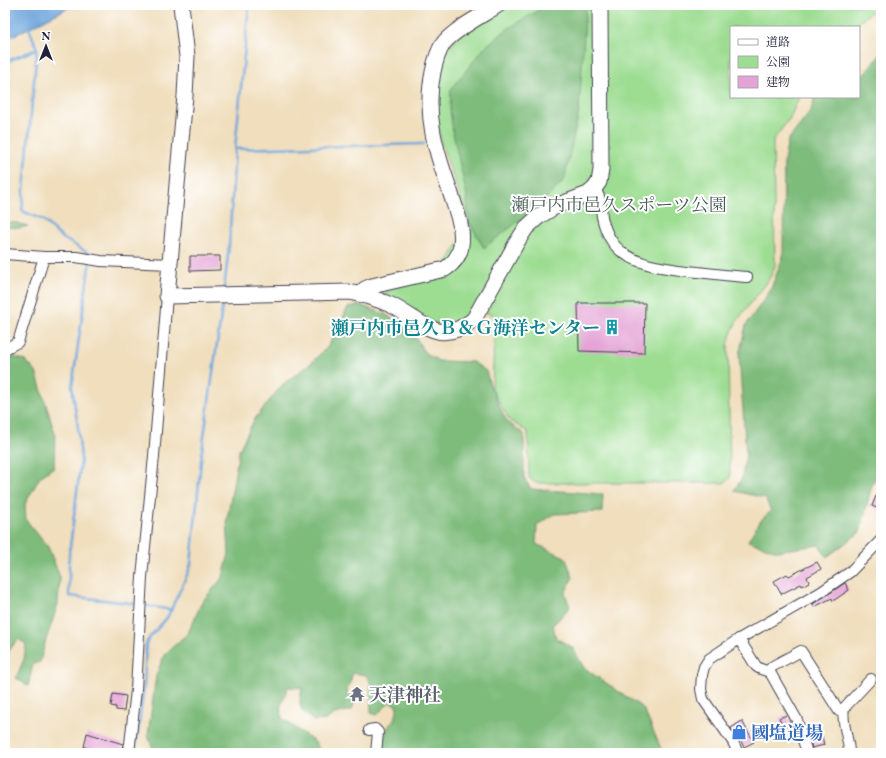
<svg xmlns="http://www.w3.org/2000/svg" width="886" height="758" viewBox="0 0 886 758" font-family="'EB Garamond','Noto Serif JP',serif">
	<rect width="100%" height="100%" fill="#fff"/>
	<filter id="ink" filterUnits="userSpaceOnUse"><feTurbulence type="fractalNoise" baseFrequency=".025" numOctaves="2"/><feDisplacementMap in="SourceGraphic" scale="8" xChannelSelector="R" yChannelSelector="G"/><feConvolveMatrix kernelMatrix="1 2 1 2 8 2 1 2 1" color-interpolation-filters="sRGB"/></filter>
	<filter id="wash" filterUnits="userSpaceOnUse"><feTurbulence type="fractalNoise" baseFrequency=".012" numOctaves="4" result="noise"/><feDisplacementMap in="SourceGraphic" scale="16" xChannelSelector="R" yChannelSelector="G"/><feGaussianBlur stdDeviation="0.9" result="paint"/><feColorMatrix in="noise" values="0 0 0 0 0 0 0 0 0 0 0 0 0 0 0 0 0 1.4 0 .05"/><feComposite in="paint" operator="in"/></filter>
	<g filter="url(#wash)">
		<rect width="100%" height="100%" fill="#f0debc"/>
		<!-- green -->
		<path fill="#9ddd92" stroke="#608066" d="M 506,5 L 880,5 L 853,27 L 731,27 L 731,97 L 799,97 L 790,118 L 773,140 L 775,266 C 767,291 742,307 732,331 C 730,336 729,341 728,346 L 730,478 L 724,483 L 536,483 L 529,478 L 528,432 L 510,421 L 492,389 L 495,316 L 474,308 C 469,314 463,321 455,324 C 436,331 402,306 386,297 L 387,288 L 438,276 L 467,230 L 465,210 L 441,143 L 436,115 L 438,78 L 445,52 L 462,34 Z"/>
		<!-- forest -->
		<g fill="#7ebc7c" stroke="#506f5c">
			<path d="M 547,5 L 586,5 L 579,111 L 564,181 L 539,205 L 484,248 L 469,222 L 466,192 L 453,133 L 450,110 L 451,89 L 486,46 L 509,28 Z"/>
			<path d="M 881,54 L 881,465 L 872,485 L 860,532 L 827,557 L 819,545 L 777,551 L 748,541 L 759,522 L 771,511 L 765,498 L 734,491 L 742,478 L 746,453 L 739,355 L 746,325 L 770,291 L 783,257 L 784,161 L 788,140 L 811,111 L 815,97 L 859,97 L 859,79 L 861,78 Z"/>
			<path d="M 5,222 L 16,223 L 28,226 L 20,228 L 5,227 Z"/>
			<path d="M 359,305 L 385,314 L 413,333 L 425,353 L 439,361 L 473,362 L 486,371 L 491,388 L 507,422 L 524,434 L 524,478 L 531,489 L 603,494 L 602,512 L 555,514 L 537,525 L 536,544 L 565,557 L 573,577 L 565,593 L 570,607 L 553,625 L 556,638 L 573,648 L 584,668 L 643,708 L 663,753 L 381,753 C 382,745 383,737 387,730 C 391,720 398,719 397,706 L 390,702 L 377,715 L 371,713 L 370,681 L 366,675 L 353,673 L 347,691 L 354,703 L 352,710 L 334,714 L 326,720 L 314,721 C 299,710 298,707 302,688 L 288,687 L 281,705 L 282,718 L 315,742 L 317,746 L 322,753 L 154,753 L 148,735 L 156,676 L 164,655 L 188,633 L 202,602 L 223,577 L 229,554 L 227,520 L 239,450 L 254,420 L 282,385 L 311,363 L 329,345 L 348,307 Z"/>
			<path d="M 5,355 L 25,360 L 36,372 L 55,434 L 54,467 L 40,477 L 25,504 L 26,520 L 48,547 L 60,577 L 58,604 L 45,643 L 40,662 L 33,664 L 28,686 L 16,678 L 24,659 L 26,644 L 18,639 L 5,656 Z"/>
		</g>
		<!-- water -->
		<path fill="#6ca4db" stroke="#47638b" d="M 5,5 L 74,5 L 5,40 Z"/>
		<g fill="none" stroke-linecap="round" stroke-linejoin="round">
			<!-- stream -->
			<g stroke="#6ca4db" stroke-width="2.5">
				<path d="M 28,25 L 37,49 L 22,211 L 43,220 L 61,237 L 90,254 L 90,256"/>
				<path d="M 5,62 L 37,49"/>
				<path d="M 235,149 L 424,144"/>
				<path d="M 90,261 L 72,387 L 78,428 L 81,460 L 69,555 L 69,596 L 138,604"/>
				<path d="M 224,290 L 229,246 L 235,149 L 249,5"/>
				<path d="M 143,605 L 172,610"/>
				<path d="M 135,753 L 144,687 L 146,644 C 150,633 162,626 168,616 L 188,573 L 191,564 L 202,451 L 223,301"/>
			</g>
		</g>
		<g id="blocks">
			<!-- building -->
			<g fill="#e4a2d5">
				<path d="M 190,256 L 220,256 L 220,270 L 190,271 Z"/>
				<path d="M 578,303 L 645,303 L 644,353 L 579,351 Z"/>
				<path d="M 876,496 L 881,498 L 881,510 L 872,506 Z"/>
				<path d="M 817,562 L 821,569 L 807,577 L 809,582 L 802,586 L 801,584 L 781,594 L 774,581 L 787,574 L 789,576 Z"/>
				<path d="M 845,583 L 849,590 L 833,601 L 832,598 L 814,607 L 813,604 Z"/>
				<path d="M 113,694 L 126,696 L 124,711 L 116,710 L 116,707 L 111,706 Z"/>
				<path d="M 787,715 L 793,729 L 776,736 L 772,726 L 781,722 L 779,718 Z"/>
				<path d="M 742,721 L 754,742 L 744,747 L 738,736 L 737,737 L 731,728 Z"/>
				<path d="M 821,732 L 824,745 L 812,748 L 808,735 Z"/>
				<path d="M 87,733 L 123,744 L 121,753 L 104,749 L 103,752 L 84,747 Z"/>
			</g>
		</g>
	</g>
	<g filter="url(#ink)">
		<use href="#blocks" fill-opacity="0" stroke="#413e4e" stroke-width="1"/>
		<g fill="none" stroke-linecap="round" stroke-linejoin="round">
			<!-- street casing -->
			<g stroke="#413e4e" stroke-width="12">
				<g id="street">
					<path d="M 594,189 C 602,197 601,207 602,217 C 604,226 608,236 613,243 C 631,267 671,269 698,272 C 714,274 730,276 747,277"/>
					<path d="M 5,254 L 44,257 L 76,257 L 101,261 L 170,264"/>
					<path d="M 5,349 L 18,342 L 44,257"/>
					<path d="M 739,639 L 756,666 C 761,671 767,669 771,674 L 797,720 L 807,753"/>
					<path d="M 768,671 L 773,666 L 801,651 L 839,711 L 843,713"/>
					<path d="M 369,730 L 375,729 L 378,732 L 376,753"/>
					<path d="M 129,753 L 136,690 L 142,577 L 154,456 L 167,296"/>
					<path d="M 738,753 L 733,742 L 703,699 L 701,689 L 702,675 L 704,667 L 709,659 L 739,639 L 821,592 L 850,572 L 881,540"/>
					<path d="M 849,753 C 849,738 841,723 844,708 L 871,679"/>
				</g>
			</g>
			<!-- secondary casing -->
			<g stroke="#413e4e" stroke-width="17">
				<g id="secondary">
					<path d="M 181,5 L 187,56 L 185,96 L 167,296 L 349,292 C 364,295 377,299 391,305 C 423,321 438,348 474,319 L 517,242 L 526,228 L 538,217 L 556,206 L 588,194 L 594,189 L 599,182 L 601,170 L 600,5"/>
					<path d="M 361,294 L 365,289 L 372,286 L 445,269 C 454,263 460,256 461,245 C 464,227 455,208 450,191 C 436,152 424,114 433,72 C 435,62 437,53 443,44 C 453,30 483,15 498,5"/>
				</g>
			</g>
			<!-- street -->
			<use href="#street" stroke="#fff" stroke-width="10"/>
			<!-- secondary -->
			<use href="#secondary" stroke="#fff" stroke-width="15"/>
		</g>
	</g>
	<!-- icons -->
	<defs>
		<g id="building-bare" transform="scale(1.2)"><path d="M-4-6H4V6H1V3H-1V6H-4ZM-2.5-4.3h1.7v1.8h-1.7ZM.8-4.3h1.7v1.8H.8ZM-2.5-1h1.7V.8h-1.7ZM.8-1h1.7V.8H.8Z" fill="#0f9aa8" stroke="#fff" stroke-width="2.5" paint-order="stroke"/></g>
		<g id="temple-bare" transform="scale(1.2)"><path d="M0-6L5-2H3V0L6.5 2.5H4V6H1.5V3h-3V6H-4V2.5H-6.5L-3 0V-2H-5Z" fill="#6b7280" stroke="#fff" stroke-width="2.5" paint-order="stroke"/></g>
		<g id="shop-bare" transform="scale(1.2)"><path d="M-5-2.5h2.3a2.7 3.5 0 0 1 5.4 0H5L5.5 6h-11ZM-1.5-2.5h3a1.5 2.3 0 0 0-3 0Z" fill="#3f7fe0" stroke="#fff" stroke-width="2.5" paint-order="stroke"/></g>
	</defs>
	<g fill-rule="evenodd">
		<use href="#building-bare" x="612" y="327"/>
		<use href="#temple-bare" x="357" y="694"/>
		<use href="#shop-bare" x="739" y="732"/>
	</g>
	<g text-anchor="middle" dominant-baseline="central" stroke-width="4" stroke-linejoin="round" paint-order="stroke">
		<!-- park labels -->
		<g font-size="18" fill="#475a55" stroke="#fff">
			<text x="619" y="204">瀬戸内市邑久スポーツ公園</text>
		</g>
		<!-- culture labels -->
		<g font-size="18" font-weight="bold" fill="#0d838f" stroke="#fff" text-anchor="end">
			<text x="600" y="327">瀬戸内市邑久Ｂ＆Ｇ海洋センター</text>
		</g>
		<!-- worship labels -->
		<g font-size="18" font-weight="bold" fill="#5b616d" stroke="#fff" text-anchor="start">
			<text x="369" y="694">天津神社</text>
		</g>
		<!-- shop labels -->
		<g font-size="18" font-weight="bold" fill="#366cbe" stroke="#fff" text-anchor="start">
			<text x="751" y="732">國塩道場</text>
		</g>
	</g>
	<!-- margin -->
	<rect width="886" height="758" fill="none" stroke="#fff" stroke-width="20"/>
	<!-- legend -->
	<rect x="730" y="26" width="130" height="72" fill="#ffffff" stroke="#a7a7b1"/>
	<rect x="738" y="39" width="20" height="6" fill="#ffffff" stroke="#a7a7b1"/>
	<text x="766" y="46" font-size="12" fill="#22223b">道路</text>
	<rect x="738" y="56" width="20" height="12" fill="#9ddd92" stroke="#a7a7b1"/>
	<text x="766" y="66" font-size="12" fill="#22223b">公園</text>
	<rect x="738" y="76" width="20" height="12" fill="#e4a2d5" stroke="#a7a7b1"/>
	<text x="766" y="86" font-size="12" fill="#22223b">建物</text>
	<!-- north arrow -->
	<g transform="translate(46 46)" stroke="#ffffff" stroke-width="3" paint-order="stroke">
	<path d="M0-3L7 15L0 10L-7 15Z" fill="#22223b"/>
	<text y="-6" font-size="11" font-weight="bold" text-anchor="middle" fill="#22223b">N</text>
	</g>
</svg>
